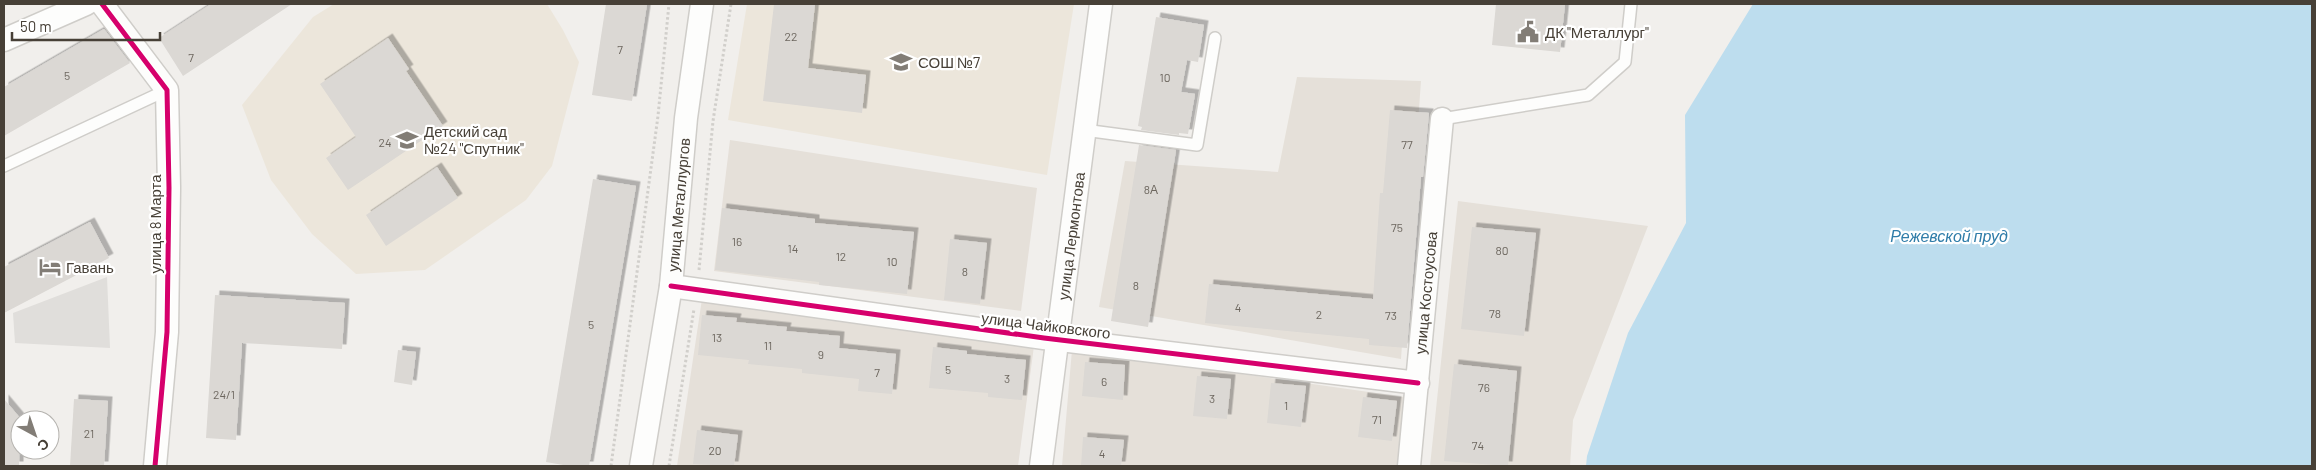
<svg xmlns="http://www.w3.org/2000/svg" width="2316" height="470" viewBox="0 0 2316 470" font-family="Barlow,sans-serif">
	<defs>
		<filter id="shadow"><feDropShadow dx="4.5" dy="-4.5" stdDeviation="0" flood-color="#0004"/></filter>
	</defs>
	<rect width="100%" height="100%" fill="#f1efec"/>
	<!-- residential -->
	<g fill="#e5e0d9">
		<path d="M 1297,77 L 1421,81 L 1401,359 L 1099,307 L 1125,161 L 1278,172 Z"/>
		<path d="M 730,140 L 1037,188 L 1021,311 L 714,271 Z"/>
		<path d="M 1458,201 L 1648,226 L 1573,420 L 1570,466 L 1430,466 Z"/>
		<path d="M 702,299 L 1034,346 L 1018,466 L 677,466 Z"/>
		<path d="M 1072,350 L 1404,397 L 1398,466 L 1062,466 Z"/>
	</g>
	<!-- education -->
	<g fill="#ece6db">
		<path d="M 334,4 L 547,4 L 563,30 L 579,62 L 552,166 L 526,200 L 425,270 L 356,274 L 312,234 L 271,180 L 242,105 L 313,17 Z"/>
		<path d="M 747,4 L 1074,4 L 1047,175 L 728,120 Z"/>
	</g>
	<!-- parking -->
	<path fill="#e0dedb" d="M 107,277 L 110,348 L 15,343 L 13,313 Z"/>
	<!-- water -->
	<path fill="#bdddee" d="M 1753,4 L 2312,4 L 2312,466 L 1586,466 L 1587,456 L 1628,333 L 1686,223 L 1685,115 Z"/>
	<!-- building -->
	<g fill="#dbd8d4" filter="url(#shadow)">
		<path d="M 211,4 L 292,4 L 183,76 L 159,38 Z"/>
		<path d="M 606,4 L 647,4 L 632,101 L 592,95 Z"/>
		<path d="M 774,4 L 815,4 L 808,68 L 866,75 L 862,113 L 763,101 Z"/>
		<path d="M 1496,4 L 1565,4 L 1560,52 L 1492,45 Z"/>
		<path d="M 1156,17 L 1204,25 L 1198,62 L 1187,60 L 1181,92 L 1195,94 L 1188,134 L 1179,133 L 1179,135 L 1141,130 L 1142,127 L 1138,126 Z"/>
		<path d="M 104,29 L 130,63 L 4,136 L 4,87 Z"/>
		<path d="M 388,38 L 409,69 L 406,71 L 443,126 L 348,190 L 326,158 L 356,137 L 320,84 Z"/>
		<path d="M 1390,110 L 1429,113 L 1423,177 L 1421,177 L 1407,348 L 1369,345 L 1369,339 L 1205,323 L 1209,284 L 1373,299 L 1380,193 L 1383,193 Z"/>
		<path d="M 1139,145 L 1176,150 L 1148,327 L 1111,321 Z"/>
		<path d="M 437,167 L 458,198 L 386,246 L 366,215 Z"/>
		<path d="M 593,179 L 636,186 L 589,466 L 569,466 L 546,462 Z"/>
		<path d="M 722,208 L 815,219 L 815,223 L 914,232 L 907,294 L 819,285 L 819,282 L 715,270 Z"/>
		<path d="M 90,222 L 109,258 L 4,313 L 4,267 Z"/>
		<path d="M 1472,227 L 1536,233 L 1524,336 L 1461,329 Z"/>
		<path d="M 950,239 L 987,243 L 980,304 L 944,300 Z"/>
		<path d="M 215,295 L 345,303 L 342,349 L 242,343 L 236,440 L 206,438 Z"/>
		<path d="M 702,315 L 737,318 L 736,322 L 787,327 L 786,331 L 840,336 L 839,348 L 896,354 L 892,394 L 858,391 L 859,379 L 802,373 L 802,369 L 748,364 L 749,360 L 698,355 Z"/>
		<path d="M 933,347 L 967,351 L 967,354 L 1026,360 L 1022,400 L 988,397 L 988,393 L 929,388 Z"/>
		<path d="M 398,350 L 416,352 L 412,385 L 394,382 Z"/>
		<path d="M 1085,362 L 1125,365 L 1123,400 L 1082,396 Z"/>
		<path d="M 1454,364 L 1517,371 L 1508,466 L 1444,461 Z"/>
		<path d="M 1197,376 L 1231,379 L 1227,419 L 1193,416 Z"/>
		<path d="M 1271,383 L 1306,386 L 1301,427 L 1267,423 Z"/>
		<path d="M 1363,397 L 1397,401 L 1392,441 L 1358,437 Z"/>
		<path d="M 4,399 L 20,418 L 19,466 L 4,466 Z"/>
		<path d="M 74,399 L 108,401 L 104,466 L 70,466 Z"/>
		<path d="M 697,430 L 738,435 L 734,466 L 693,464 Z"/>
		<path d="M 1083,437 L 1124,440 L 1121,466 L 1081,466 Z"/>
	</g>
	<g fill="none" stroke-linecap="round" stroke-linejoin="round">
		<!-- service casing -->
		<g stroke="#cfcdc9" stroke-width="14">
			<g id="service">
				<path d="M 1442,119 L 1588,95 L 1625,62 L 1631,4"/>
				<path d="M 1084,130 L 1197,145 L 1215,38"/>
				<path d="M 4,166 L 167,90"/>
			</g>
		</g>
		<!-- minor casing -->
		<g stroke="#cfcdc9" stroke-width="25">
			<g id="minor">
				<path d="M 102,4 L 167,90 L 169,188 L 167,332 L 155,466"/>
				<path d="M 4,40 L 86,4"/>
				<path d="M 671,286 L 1044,338 L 1418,383"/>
				<path id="s1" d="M 641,466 L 671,286 L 686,118 L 702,4"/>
				<path id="s2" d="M 1041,466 L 1101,4"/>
				<path id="s3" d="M 1409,466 L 1442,119"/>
			</g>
		</g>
		<!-- path -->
		<g stroke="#d1cfcb" stroke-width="3" stroke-dasharray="2.5 2.5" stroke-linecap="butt">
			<path d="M 699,270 L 713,121 L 731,4"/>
			<path d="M 611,466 L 658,116 L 669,4"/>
			<path d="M 669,466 L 694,309"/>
		</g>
		<!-- service -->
		<use href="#service" stroke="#fdfdfc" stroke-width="11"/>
		<!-- minor -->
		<use href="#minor" stroke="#fdfdfc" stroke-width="22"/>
		<!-- cycleway casing -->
		<g stroke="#fff" stroke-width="8">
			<g id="cycleway">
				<path d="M 102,4 L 167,90 L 169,188 L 167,332 L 155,466"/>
				<path d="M 671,286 L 1044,338 L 1418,383"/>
			</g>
		</g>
		<!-- cycleway -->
		<use href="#cycleway" stroke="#d6006c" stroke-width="5"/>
	</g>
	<!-- icons -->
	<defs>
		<g id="civic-bare" transform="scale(1.725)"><path d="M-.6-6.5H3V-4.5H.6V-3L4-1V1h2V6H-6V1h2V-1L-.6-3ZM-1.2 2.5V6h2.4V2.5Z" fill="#827d76" stroke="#fff" stroke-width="2.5" paint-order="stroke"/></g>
		<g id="school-bare" transform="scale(1.725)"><path d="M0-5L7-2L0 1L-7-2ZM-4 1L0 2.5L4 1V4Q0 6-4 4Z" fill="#827d76" stroke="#fff" stroke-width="2.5" paint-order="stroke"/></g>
		<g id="hotel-bare" transform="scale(1.725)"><path d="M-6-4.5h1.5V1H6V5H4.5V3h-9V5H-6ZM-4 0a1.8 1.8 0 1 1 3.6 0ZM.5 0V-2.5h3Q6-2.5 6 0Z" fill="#827d76" stroke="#fff" stroke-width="2.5" paint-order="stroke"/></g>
	</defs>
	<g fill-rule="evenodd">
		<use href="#civic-bare" x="1528" y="32"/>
		<use href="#school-bare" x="901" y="62"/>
		<use href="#school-bare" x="407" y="140"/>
		<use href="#hotel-bare" x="50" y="267"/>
	</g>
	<g text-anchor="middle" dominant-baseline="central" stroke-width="4.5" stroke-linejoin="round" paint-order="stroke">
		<!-- number labels -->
		<g font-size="12" fill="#6d675f">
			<text x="791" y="36">22</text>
			<text x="620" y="49">7</text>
			<text x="191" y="57">7</text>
			<text x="67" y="75">5</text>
			<text x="1165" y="77">10</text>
			<text x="385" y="142">24</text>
			<text x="1407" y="144">77</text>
			<text x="1151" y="189">8А</text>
			<text x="1397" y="227">75</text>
			<text x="737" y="241">16</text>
			<text x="793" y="248">14</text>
			<text x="1502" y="250">80</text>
			<text x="841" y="256">12</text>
			<text x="892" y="261">10</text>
			<text x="965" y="271">8</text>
			<text x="1136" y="285">8</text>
			<text x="1238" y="307">4</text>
			<text x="1495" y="313">78</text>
			<text x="1319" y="314">2</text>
			<text x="1391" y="315">73</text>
			<text x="591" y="324">5</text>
			<text x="717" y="337">13</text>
			<text x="768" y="345">11</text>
			<text x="821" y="354">9</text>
			<text x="948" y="369">5</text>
			<text x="877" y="372">7</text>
			<text x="1007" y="378">3</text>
			<text x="1104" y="381">6</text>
			<text x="1484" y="387">76</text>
			<text x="224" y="394">24/1</text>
			<text x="1212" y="398">3</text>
			<text x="1286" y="405">1</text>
			<text x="1377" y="419">71</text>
			<text x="89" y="433">21</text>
			<text x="1478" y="445">74</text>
			<text x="715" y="450">20</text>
			<text x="1102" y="453">4</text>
		</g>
		<!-- poi labels -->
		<g font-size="15" fill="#474037" stroke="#fff" text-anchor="start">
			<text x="1545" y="32">ДК "Металлург"</text>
			<text x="918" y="62">СОШ №7</text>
			<text x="424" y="131">Детский сад<tspan x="424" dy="17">№24 "Спутник"</tspan></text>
			<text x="66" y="267">Гавань</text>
		</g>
		<!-- street labels -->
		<g font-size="15" fill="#474037" stroke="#fff">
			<text stroke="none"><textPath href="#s1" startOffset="264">улица Металлургов</textPath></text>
			<text transform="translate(155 224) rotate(-90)">улица 8 Марта</text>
			<text stroke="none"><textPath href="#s2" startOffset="232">улица Лермонтова</textPath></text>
			<text stroke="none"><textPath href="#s3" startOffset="174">улица Костоусова</textPath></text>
			<text transform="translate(1046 325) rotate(7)">улица Чайковского</text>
		</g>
		<!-- water labels -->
		<g font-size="16" font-style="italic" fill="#307da9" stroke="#fff">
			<text x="1949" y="235">Режевской пруд</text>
		</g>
	</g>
	<!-- border -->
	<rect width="2316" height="470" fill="none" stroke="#474037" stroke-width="10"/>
	<!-- north arrow -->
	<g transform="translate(35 435) rotate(140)"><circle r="24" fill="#ffffff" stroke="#b5b3af"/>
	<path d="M0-4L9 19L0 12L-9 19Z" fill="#827d76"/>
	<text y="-8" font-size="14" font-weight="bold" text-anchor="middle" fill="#474037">С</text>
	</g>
	<!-- scale -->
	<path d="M12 32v8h148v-8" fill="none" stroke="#474037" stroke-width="2.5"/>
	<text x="20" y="32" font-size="15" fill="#474037" stroke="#ffffff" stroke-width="4" paint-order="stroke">50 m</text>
</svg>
